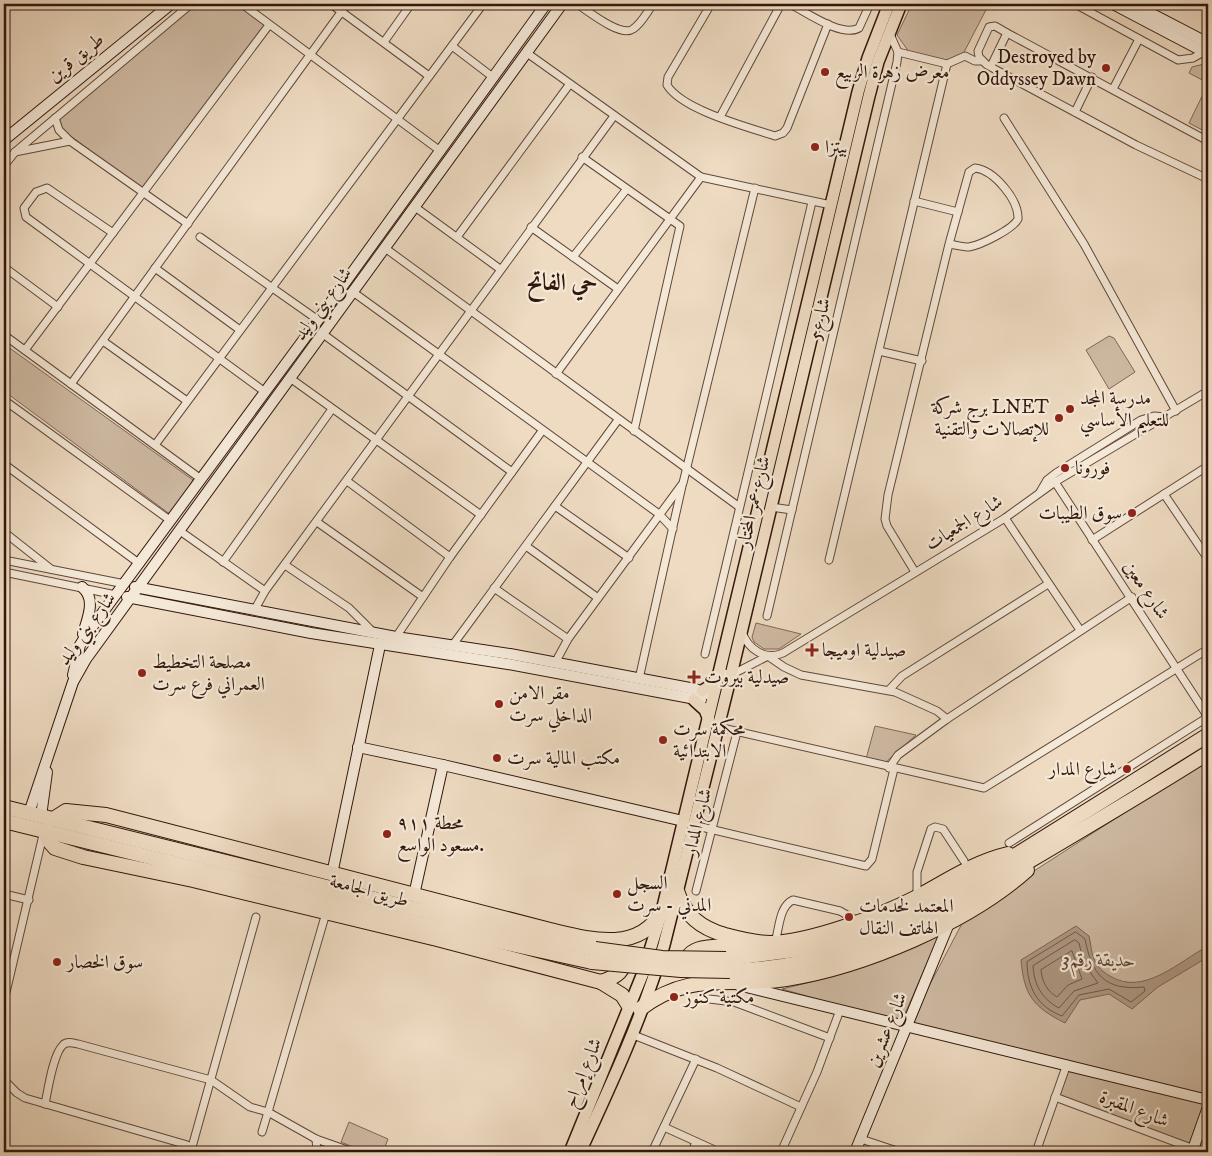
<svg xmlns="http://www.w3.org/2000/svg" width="1212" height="1156" viewBox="0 0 1212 1156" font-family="'IM FELL DW Pica',Amiri,serif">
	<rect width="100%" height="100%" fill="#eedbc2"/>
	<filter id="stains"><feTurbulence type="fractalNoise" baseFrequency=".004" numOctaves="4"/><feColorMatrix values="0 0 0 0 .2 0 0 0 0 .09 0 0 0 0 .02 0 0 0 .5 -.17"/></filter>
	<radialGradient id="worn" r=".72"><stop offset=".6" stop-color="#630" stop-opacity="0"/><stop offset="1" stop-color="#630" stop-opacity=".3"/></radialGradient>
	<!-- green -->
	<g fill="#cebaa3" stroke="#806858">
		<path d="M 191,4 L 243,4 L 270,25 L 147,193 L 60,128 L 60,116 Z"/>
		<path d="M 912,4 L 989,4 L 962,56 L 951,62 L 909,52 L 897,35 Z"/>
		<path d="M 1208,63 L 1208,83 L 1189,73 L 1192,67 Z"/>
		<path d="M 1208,84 L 1208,133 L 1189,123 Z"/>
		<path d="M 1109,336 L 1114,338 L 1135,372 L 1109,389 L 1086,350 Z"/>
		<path d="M 4,344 L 193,480 L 171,515 L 4,391 Z"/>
		<path d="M 756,623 L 801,634 L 779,649 L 764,649 L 754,642 L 752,637 Z"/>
		<path d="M 875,726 L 916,735 L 885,763 L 866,759 Z"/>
		<path d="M 1208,759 L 1208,1107 L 1193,1149 L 1055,1097 L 1067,1065 L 908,1026 L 967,914 Z"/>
		<path d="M 940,933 L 901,1023 L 782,989 C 838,976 889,960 940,933 Z"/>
		<path d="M 349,1122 L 388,1139 L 383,1152 L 365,1152 L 341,1142 Z"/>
	</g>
	<!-- water -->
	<path fill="#ae9884" stroke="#7c6454" d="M 1076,926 L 1089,936 C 1091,944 1091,952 1094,959 C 1097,967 1103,972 1110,976 C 1143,997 1180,961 1208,946 L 1208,957 L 1158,987 L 1132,1009 L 1109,994 L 1080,1000 L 1065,1023 C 1033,1007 1024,995 1021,960 Z"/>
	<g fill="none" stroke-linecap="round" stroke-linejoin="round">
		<!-- shore -->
		<g stroke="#705848" stroke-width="1">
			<path d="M 1076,932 L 1085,939 C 1092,974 1104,991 1144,987 L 1145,991 L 1131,1002 L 1109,989 L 1079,995 L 1062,1016 C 1038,1007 1027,988 1027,962 Z"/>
			<path d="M 1075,940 L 1079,943 L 1084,964 L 1098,983 L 1074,991 L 1059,1008 C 1042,999 1034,985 1033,966 Z"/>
			<path d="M 1072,951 L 1082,979 L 1068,985 L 1057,997 C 1047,991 1042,982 1041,970 Z"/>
		</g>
		<!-- street casing -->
		<g stroke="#61483a" stroke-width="9">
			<g id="street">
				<path d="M 242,4 L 439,150"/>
				<path d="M 331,4 L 429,76"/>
				<path d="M 577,4 C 588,11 621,38 633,29 C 642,23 647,12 653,4"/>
				<path d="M 711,4 L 668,77 L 667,85 C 682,110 748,127 775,136 L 783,133 L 787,128 L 828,24"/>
				<path d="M 790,4 C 806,12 842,38 859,28 L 870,4"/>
				<path d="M 1075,4 L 1178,60 L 1193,58 L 1205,51"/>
				<path d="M 1007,33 L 1208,141"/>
				<path d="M 384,42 L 411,4"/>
				<path d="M 452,46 L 494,78"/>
				<path d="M 898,52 L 947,64 L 965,56 L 975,61 L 981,61"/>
				<path d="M 527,53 L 701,177 L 831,205"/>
				<path d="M 991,66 L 1007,33 L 995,26 L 989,27 L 978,51 L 979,57 L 987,65 L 1136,145 L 1208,179"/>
				<path d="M 1113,89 L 1139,39"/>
				<path d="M 1075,112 L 1092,77"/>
				<path d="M 720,117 L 781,4"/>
				<path d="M 55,118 L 59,130 L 70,141 L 188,224"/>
				<path d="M 1004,118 L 1084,244 L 1176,411"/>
				<path d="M 15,152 L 70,141"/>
				<path d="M 582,157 L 680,226 L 634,431"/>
				<path d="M 4,166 L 15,152 L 191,4"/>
				<path d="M 914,201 L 958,212"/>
				<path d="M 415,207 L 500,269"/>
				<path d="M 531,227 L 618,289"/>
				<path d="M 113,233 L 47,188 L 36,192 L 24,208 L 26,217 L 265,392"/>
				<path d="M 200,237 L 318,320"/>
				<path d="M 457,237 L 569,85"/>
				<path d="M 385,248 L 738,506"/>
				<path d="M 573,257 L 626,190"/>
				<path d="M 4,267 L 58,307"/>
				<path d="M 155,268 L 240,330"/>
				<path d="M 353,292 L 659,514 L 673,529"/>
				<path d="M 323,334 L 512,472"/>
				<path d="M 4,335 L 201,479"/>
				<path d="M 103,341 L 187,401"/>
				<path d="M 25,350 L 269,25"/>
				<path d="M 879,351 L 922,361"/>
				<path d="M 556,374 L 701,177"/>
				<path d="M 290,378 L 481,515"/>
				<path d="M 71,384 L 347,4"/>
				<path d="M 4,400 L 171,521"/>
				<path d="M 155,445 L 483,4"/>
				<path d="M 4,464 L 140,564"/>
				<path d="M 347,481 L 450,557"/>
				<path d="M 1055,482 L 1208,717"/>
				<path d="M 1040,492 L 1047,480 L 1056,473 L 1141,420 L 1154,416 L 1166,417"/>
				<path d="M 1164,494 L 1208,559"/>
				<path d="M 555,506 L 629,558"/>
				<path d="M 771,507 L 792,510"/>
				<path d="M 1005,518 L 1080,630"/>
				<path d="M 317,522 L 423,597"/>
				<path d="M 180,531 L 265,591"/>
				<path d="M 4,532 L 51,569"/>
				<path d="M 1092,540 L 1208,466"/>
				<path d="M 526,546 L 598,598"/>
				<path d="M 4,560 L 125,584"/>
				<path d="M 829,560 L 947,64"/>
				<path d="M 223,562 L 332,409"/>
				<path d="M 285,565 L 349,608 L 373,632"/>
				<path d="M 4,572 L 116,595"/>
				<path d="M 915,572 L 887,526 L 885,519 L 888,495 L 949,244 L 969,172 L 975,168 C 994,170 1019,200 1018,219 C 1013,229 981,245 969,247 C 963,247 956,245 949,244"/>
				<path d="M 494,588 L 568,639"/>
				<path d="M 255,609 L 265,591 L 614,116"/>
				<path d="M 767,616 L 897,62 L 898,52 L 889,32"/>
				<path d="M 742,632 C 748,649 765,661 783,653 L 1005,518 L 1055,482 L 1208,391"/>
				<path d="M 396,637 L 450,557 L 542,431"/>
				<path d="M 452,646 L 618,420"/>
				<path d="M 705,654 L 812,202"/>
				<path d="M 555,663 L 568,639 L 683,483 L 755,188"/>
				<path d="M 720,672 L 731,675 L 768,656 L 784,667 L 801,675 L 895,692 L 937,711 L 947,719"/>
				<path d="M 639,679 L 682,486"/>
				<path d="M 889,690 L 902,676 L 1048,584"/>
				<path d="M 718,727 L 984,788 L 1208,649"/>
				<path d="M 889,768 L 898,755 L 947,719 L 1132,597"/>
				<path d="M 693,825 L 866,866 L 872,859 L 894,769"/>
				<path d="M 1009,843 L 1208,717"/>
				<path d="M 696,891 L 737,732"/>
				<path d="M 4,894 L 29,900"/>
				<path d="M 917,896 L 917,872 L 931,829 L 935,827 L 943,829 L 964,861"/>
				<path d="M 326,913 L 268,1112 L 316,1139 L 353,1152"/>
				<path d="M 775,943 C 779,930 779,906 793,900 L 840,911 L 859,922"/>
				<path d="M 701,998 L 734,1002 L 830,1038"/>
				<path d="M 4,1001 L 43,835"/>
				<path d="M 631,1034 L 717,1068 L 801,1107"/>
				<path d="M 4,1080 L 17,1093 L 25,1098 L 184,1144 L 192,1147 L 191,1152"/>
				<path d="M 1055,1097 L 1202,1152"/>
				<path d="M 45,1104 C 48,1090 53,1054 63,1045 C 67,1041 73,1043 78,1044 L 211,1080 L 250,1107 L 268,1112 L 262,1132"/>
				<path d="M 664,1127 L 719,1152"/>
				<path d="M 316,1139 L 317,1152"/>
				<path d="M 861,1139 L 900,1152"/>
				<path d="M 192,1147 L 256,917"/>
				<path d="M 1037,1149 L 1044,1152"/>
				<path d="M 652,1152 L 696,1059"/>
				<path d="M 692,1152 L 696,1142"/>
				<path d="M 781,1152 L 817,1072 L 840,1010"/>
				<path d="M 1036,1152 L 1067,1064"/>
			</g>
		</g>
		<!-- secondary casing -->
		<g stroke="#32170c" stroke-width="12">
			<g id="secondary">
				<path d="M 1113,4 L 1208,54"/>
				<path d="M 1133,4 L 1208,43"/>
				<path d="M 4,140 L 171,4"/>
				<path d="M 82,587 C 97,599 87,619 83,634"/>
				<path d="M 135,587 L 396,637 L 510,654 L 695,689 L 710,695"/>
				<path d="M 127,597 L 311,633 L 508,664 L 701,700"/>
				<path d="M 73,675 L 80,645 L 89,631 L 318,320 L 546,4"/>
				<path d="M 358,747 L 443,765 L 683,821"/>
				<path d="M 29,813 L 73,682 L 86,659 L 562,4"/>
				<path d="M 41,816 L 47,772"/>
				<path d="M 332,874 L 380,645"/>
				<path d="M 414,895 L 443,765"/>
				<path d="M 738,985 L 1208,1100"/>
				<path d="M 855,1152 L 950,921"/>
				<path d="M 1192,1152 L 1208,1107"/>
			</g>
		</g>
		<!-- primary casing -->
		<g stroke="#32170c" stroke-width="14">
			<g id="primary">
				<path d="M 702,691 L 712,685 L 718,676"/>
				<path d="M 694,700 L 705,710 L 709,720"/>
				<path d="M 570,1152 L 643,973 L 662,911 L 858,92 L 868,58 L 889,4"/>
				<path d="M 580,1152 C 611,1085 643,1016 664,945 L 731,675 L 869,96 L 878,62 L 901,4"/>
			</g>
		</g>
		<!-- highway casing -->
		<g stroke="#32170c" stroke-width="16">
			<g id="highway">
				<path d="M 4,807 L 411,908 L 595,949"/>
				<path d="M 55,818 L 66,811 L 106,815 L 550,930 C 588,939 639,954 662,911"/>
				<path d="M 4,821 L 408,921 L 592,962"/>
				<path d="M 47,831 L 47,839 L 55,848 L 83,857 L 193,880 L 437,939 L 601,982 L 622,995 L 629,1006"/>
				<path d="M 677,891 C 685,916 701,928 725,935 C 740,939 755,943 770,943 C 810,942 880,916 915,898 C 945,882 974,862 1008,854"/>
				<path d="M 726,959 L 810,948 L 863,934 L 914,913 L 1003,863 L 1208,735"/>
				<path d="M 684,968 C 688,936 730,952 751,943"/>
				<path d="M 730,971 C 795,968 861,952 920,923 C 956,905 991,883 1026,863 C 1087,827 1148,791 1208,753"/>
				<path d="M 601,982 C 616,977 627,971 624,953"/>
				<path d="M 640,1009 C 691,970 729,988 786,979 C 863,967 968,923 1027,870"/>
			</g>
		</g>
		<!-- street -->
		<use href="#street" stroke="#f4e8d7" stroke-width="7"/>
		<!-- secondary -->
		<use href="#secondary" stroke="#f4e8d7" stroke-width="10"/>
		<!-- primary -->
		<use href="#primary" stroke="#eedbc2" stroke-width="11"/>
		<!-- highway -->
		<use href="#highway" stroke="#eedbc2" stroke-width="14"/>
		<!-- highway-bridge casing -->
		<g stroke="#32170c" stroke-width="16" stroke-linecap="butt">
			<g id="highway-bridge">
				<path d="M 595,949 L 662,958 L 726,959"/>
				<path d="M 592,962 L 681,970 L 730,971"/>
			</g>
		</g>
		<!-- highway-bridge -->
		<use href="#highway-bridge" stroke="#eedbc2" stroke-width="14"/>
	</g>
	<!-- markers -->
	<g fill="#8f2418" stroke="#f4e8d7" stroke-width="2">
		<circle cx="1106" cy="68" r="5"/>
		<circle cx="825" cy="72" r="5"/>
		<circle cx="815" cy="147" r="5"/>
		<circle cx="1070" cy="409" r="5"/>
		<circle cx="1059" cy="418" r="5"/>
		<circle cx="1065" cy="468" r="5"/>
		<circle cx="1132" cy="513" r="5"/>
		<path d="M809.5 642.5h5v5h5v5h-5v5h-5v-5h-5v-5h5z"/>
		<circle cx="142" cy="673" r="5"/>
		<path d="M691.5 669.5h5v5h5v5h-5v5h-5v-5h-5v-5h5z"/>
		<circle cx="499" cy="704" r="5"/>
		<circle cx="663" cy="740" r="5"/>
		<circle cx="497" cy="758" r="5"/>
		<circle cx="1127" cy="769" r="5"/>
		<circle cx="387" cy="834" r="5"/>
		<circle cx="617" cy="894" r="5"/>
		<circle cx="849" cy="917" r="5"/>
		<circle cx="57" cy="962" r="5"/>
		<circle cx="674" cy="997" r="5"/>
	</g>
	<g text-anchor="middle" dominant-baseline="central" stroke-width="4.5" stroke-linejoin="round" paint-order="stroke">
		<!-- poi labels -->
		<g font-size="19" fill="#32170c" stroke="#f4e8d7" text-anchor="start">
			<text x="1096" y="57" text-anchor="end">Destroyed by<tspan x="1096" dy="22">Oddyssey Dawn</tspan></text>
			<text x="835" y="72">معرض زهرة الربيع</text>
			<text x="825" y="147">بيتزا</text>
			<text x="1080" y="398">مدرسة المجد<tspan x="1080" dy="22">للتعليم الأساسي</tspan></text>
			<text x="1049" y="407" text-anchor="end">برج شركة LNET<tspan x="1049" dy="22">للإتصالات والتقنية</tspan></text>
			<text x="1075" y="468">فورونا</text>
			<text x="1122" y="513" text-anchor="end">سوق الطيبات</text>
			<text x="822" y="650">صيدلية اوميجا</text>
			<text x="152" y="662">مصلحة التخطيط<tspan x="152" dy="22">العمراني فرع سرت</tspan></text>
			<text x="704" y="677">صيدلية بيروت</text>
			<text x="509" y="693">مقر الامن<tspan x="509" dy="22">الداخلي سرت</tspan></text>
			<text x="673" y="729">محكمة سرت<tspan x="673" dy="22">الابتدائية</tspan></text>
			<text x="507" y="758">مكتب المالية سرت</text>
			<text x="1117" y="769" text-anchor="end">شارع المدار</text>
			<text x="397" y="823">محطة ٩١١<tspan x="397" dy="22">مسعود الواسع.</tspan></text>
			<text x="627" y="883">السجل<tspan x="627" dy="22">المدني - سرت</tspan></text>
			<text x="859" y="906">المعتمد لخدمات<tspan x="859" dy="22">الهاتف النقال</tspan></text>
			<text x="67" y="962">سوق الخصار</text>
			<text x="684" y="997">مكتية كنوز</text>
		</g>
		<!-- street labels -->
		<g font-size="19" fill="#32170c" stroke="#f4e8d7">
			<text transform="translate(76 58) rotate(-39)">طريق قرين</text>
			<text transform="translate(323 304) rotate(-54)">شارع بني وليد</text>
			<text transform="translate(820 319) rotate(-77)">شارع5</text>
			<text transform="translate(754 502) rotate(-77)">شارع عمر المختار</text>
			<text transform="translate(964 523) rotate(-32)">شارع الجمعيات</text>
			<text transform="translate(1146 590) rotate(56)">شارع معين</text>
			<text transform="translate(87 629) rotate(-54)">شارع بني وليد</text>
			<text transform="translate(698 822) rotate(-76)">شارع المدار</text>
			<text transform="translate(369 891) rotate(15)">طريق الجامعة</text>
			<text transform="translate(887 1030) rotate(-68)">شارع عشرين</text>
			<text transform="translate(583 1073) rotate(-68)">شارع إمراح</text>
			<text transform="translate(1134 1109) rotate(21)">شارع المقبرة</text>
		</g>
		<!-- park labels -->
		<g font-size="19" font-style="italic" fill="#614839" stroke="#f4e8d7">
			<text x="1099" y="960">حديقة رقم3</text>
		</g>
		<!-- district labels -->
		<g font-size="24" font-weight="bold" fill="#32170c" stroke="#f4e8d7">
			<text x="562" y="283">حي الفاتح</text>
		</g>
	</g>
	<!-- margin -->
	<rect width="1212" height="1156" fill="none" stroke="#eedbc2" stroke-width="20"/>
	<rect x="5" y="5" width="1202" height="1146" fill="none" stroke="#32170c" stroke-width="2.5"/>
	<rect x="10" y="10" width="1192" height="1136" fill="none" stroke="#32170c"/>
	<rect width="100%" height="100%" filter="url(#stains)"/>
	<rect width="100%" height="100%" fill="url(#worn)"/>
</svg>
